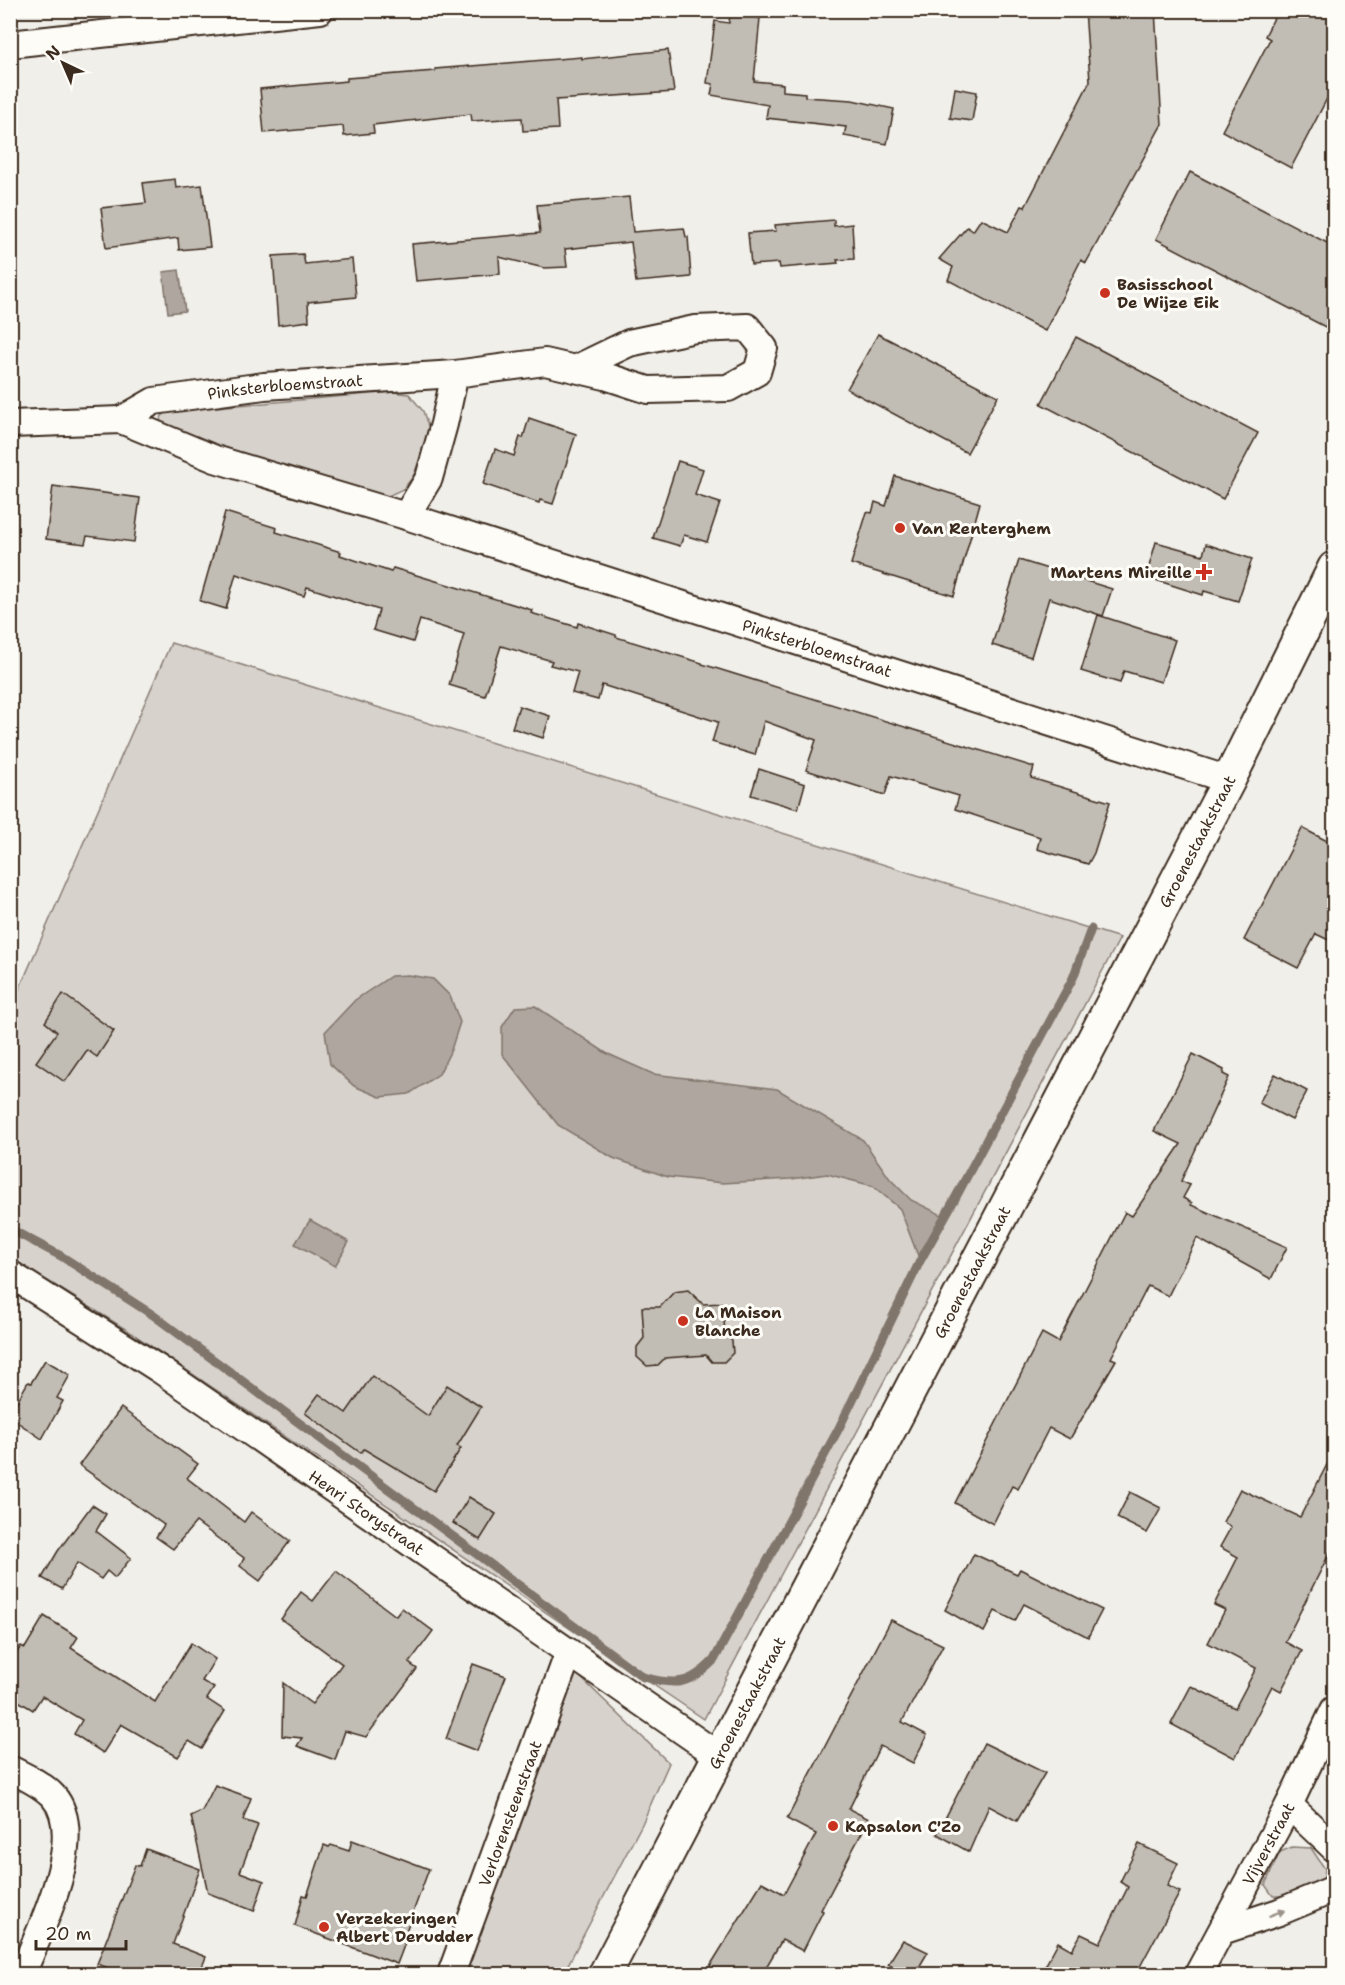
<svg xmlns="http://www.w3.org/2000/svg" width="1345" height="1985" viewBox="0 0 1345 1985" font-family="'Shantell Sans',sans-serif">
	<rect width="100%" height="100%" fill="#f1efea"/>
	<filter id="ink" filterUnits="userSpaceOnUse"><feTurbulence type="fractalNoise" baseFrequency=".0167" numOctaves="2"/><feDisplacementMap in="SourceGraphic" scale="12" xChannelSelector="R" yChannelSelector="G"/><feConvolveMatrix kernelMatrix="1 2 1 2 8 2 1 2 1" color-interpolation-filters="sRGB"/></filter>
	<g filter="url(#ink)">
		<!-- green -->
		<g fill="#d7d2cc" stroke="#897e75" stroke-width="1.5">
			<path d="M 393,392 L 409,394 L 423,411 L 430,432 L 413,477 L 403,489 L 386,497 L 166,429 L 159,423 L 162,416 L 169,411 Z"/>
			<path d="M 171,643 L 1120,938 L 704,1719 L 130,1332 L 11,1258 L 11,1008 Z"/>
			<path d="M 574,1671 L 669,1763 L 642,1824 L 563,1974 L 460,1974 Z"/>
			<path d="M 1292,1847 L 1311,1848 L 1325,1869 L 1323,1884 L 1286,1896 L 1273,1896 L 1265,1885 L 1280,1852 Z"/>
		</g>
		<!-- water -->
		<g fill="#aea69f" stroke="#80746b" stroke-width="1.5">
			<path d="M 179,270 L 185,311 L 168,313 L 163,272 Z"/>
			<path d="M 408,975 L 433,979 L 450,996 L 460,1022 L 451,1050 L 439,1074 L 409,1094 L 380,1097 L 354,1086 L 330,1064 L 325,1032 L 355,1000 L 391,976 Z"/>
			<path d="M 535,1006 L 606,1053 L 653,1074 L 777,1089 L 863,1140 L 890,1179 L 911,1200 L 944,1216 L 920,1261 L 900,1209 L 873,1186 L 827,1174 L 791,1179 L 723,1183 L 668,1177 L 613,1158 L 558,1125 L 502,1054 L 502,1027 L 515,1007 Z"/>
			<path d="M 310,1220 L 349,1242 L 335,1266 L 295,1244 Z"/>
		</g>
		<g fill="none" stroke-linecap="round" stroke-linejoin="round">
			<!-- stream -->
			<path stroke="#80746b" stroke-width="9" d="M 10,1229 L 61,1256 L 153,1315 L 643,1677 C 676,1686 690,1685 714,1660 L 839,1428 L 920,1261 L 957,1195 L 1073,978 L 1091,929"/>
		</g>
		<!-- building -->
		<g fill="#c1bcb4" stroke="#3b2a1e" stroke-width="1.5">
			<path d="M 1085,10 L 1155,10 L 1162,124 L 1086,263 L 1081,260 L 1045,331 L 948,280 L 953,267 L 939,259 L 967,227 L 973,231 L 981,219 L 1008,232 L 1022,206 L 1025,207 L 1090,81 Z"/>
			<path d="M 1278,10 L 1325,10 L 1335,16 L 1335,83 L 1291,168 L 1222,131 L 1270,39 L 1265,36 Z"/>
			<path d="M 730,14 L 760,18 L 754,81 L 783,84 L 783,91 L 805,93 L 805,97 L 852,100 L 894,109 L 887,144 L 844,136 L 846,127 L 766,118 L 768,105 L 711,95 L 713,84 L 707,83 L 715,21 L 729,23 Z"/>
			<path d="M 668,50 L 674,92 L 556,100 L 558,129 L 523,131 L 522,118 L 472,121 L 471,114 L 373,125 L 374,133 L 344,136 L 343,126 L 264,133 L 260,89 L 347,81 L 347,78 L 435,71 L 435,69 L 582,57 L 582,59 Z"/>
			<path d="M 955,88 L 977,92 L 972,121 L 950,118 Z"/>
			<path d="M 1190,172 L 1335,247 L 1335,332 L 1156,239 Z"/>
			<path d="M 175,179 L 176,188 L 202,185 L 210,247 L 179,250 L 178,238 L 106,248 L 101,208 L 146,203 L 143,183 Z"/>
			<path d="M 629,197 L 633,232 L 684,228 L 686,237 L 688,237 L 691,277 L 636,282 L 631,242 L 565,249 L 567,267 L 544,268 L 499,257 L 500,274 L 416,281 L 412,244 L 540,233 L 537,205 Z"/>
			<path d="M 834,220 L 834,226 L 852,224 L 854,259 L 837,260 L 838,263 L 780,268 L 779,263 L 751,265 L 748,233 L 776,231 L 775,225 Z"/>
			<path d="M 303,254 L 305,264 L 352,259 L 356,297 L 308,302 L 309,321 L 278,325 L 273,256 Z"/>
			<path d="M 878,334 L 998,396 L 967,453 L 847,389 Z"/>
			<path d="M 1076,337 L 1258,433 L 1223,499 L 1041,404 Z"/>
			<path d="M 529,418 L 576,434 L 553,504 L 540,500 L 539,503 L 483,484 L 495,449 L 514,456 L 520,437 L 523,438 Z"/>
			<path d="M 678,461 L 703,469 L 695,495 L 720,503 L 707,542 L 684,535 L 680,546 L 653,538 Z"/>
			<path d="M 895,476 L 980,503 L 954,596 L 851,564 L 867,512 L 872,513 L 875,502 L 886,506 Z"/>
			<path d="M 53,486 L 140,498 L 134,542 L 87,536 L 85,544 L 46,539 Z"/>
			<path d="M 225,512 L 277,528 L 276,532 L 341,552 L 340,555 L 391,572 L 393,568 L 532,610 L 531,613 L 577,627 L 578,623 L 616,635 L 616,637 L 702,663 L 702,664 L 1034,767 L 1031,778 L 1110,802 L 1094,853 L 1088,864 L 1037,849 L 1040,837 L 955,809 L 959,796 L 891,776 L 885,795 L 806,770 L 816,740 L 764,721 L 755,755 L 712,742 L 718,722 L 602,685 L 598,700 L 572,693 L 578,672 L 550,665 L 552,661 L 501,646 L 485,696 L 449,685 L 464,634 L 420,620 L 413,642 L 373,630 L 379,610 L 307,587 L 304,596 L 236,574 L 226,609 L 200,601 Z"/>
			<path d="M 1156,542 L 1203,555 L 1206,544 L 1252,559 L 1238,601 L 1204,591 L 1203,595 L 1146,577 Z"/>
			<path d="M 1019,560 L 1112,589 L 1103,616 L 1049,598 L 1031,657 L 992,645 Z"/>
			<path d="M 1098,615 L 1175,640 L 1161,682 L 1124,671 L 1120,683 L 1081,671 Z"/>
			<path d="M 519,706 L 550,716 L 543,738 L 512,728 Z"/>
			<path d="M 759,769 L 805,784 L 798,809 L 751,795 Z"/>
			<path d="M 1302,828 L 1335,845 L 1335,943 L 1316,934 L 1298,968 L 1244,940 Z"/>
			<path d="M 63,994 L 114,1031 L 97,1057 L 87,1050 L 65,1082 L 36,1062 L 57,1032 L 45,1022 Z"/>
			<path d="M 1193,1054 L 1224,1070 L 1223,1074 L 1229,1077 L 1181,1181 L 1190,1185 L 1183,1198 L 1192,1203 L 1191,1205 L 1287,1247 L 1271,1279 L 1197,1238 L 1168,1296 L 1148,1286 L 1111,1358 L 1116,1360 L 1070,1439 L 1049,1428 L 1018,1489 L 1012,1486 L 993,1524 L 955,1503 L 1042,1333 L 1058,1342 L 1125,1212 L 1132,1216 L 1181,1144 L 1154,1131 Z"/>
			<path d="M 1275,1074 L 1307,1091 L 1292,1120 L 1259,1103 Z"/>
			<path d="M 688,1290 L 703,1304 L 723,1303 L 725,1335 L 732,1341 L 733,1353 L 724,1362 L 712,1362 L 706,1355 L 665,1358 L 658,1365 L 647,1366 L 637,1357 L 637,1347 L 644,1338 L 642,1307 L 660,1307 L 674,1292 Z"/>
			<path d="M 45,1360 L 70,1375 L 57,1398 L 63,1401 L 42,1439 L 10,1417 L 10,1414 L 28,1382 L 31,1383 Z"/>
			<path d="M 372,1376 L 428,1416 L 447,1385 L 481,1407 L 457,1446 L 461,1448 L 434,1491 L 364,1449 L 361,1453 L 305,1413 L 319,1394 L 346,1413 Z"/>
			<path d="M 121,1408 L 198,1464 L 187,1478 L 244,1522 L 251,1512 L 290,1541 L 260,1581 L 240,1566 L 244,1558 L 196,1522 L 173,1549 L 156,1537 L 164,1525 L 79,1465 Z"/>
			<path d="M 1335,1449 L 1335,1542 L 1285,1642 L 1302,1651 L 1281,1691 L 1272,1686 L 1235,1758 L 1171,1724 L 1191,1686 L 1235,1708 L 1256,1668 L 1208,1643 L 1225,1610 L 1214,1605 L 1238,1557 L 1220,1547 L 1231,1527 L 1223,1522 L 1240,1489 L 1300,1517 Z"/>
			<path d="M 1130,1492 L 1161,1508 L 1147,1533 L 1117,1518 Z"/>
			<path d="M 469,1497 L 496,1514 L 480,1540 L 453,1523 Z"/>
			<path d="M 92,1505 L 106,1514 L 96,1531 L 131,1558 L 115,1578 L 107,1571 L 101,1579 L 77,1563 L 62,1589 L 42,1578 L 58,1551 Z"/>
			<path d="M 974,1554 L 1017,1574 L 1020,1569 L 1102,1610 L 1088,1637 L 1024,1604 L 1015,1621 L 995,1611 L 984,1632 L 945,1610 Z"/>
			<path d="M 336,1571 L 396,1616 L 402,1608 L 433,1631 L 409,1663 L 417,1669 L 366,1737 L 345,1731 L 335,1760 L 297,1746 L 302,1738 L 282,1736 L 283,1683 L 312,1704 L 342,1664 L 281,1619 L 301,1592 L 313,1601 Z"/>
			<path d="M 44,1616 L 78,1637 L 71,1648 L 155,1702 L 191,1643 L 215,1659 L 202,1681 L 214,1688 L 207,1699 L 225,1711 L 202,1749 L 189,1741 L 178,1757 L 121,1724 L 103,1753 L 74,1734 L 82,1720 L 42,1696 L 33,1710 L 10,1696 L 10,1663 L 21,1646 L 25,1648 Z"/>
			<path d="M 891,1620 L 943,1645 L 902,1722 L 927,1735 L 913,1763 L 880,1746 L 849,1809 L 869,1819 L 821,1910 L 823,1911 L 803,1951 L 782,1940 L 762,1974 L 705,1974 L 762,1882 L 784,1894 L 816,1834 L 787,1819 Z"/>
			<path d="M 473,1664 L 506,1676 L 477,1751 L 446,1739 Z"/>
			<path d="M 984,1743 L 1045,1773 L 1017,1821 L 989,1806 L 969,1852 L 937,1834 Z"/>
			<path d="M 215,1785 L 251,1798 L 243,1820 L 258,1825 L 240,1872 L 264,1881 L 254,1911 L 208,1893 L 191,1816 L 202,1811 Z"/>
			<path d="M 352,1840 L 429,1869 L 402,1942 L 405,1943 L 397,1964 L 295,1926 L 303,1895 L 307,1896 L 324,1845 L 329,1847 L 331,1845 L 349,1851 Z"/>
			<path d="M 1139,1844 L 1178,1863 L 1167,1886 L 1180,1892 L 1136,1974 L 1041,1974 L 1058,1942 L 1072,1950 L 1081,1934 L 1100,1943 L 1128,1887 L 1120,1882 Z"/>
			<path d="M 146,1849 L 200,1869 L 173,1944 L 206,1957 L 199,1974 L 126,1974 L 97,1964 L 135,1865 L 140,1866 Z"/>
			<path d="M 903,1940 L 928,1952 L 915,1974 L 907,1974 L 888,1964 Z"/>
		</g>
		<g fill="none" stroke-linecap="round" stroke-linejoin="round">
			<!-- minor casing -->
			<g stroke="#3b2a1e" stroke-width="30">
				<g id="minor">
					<path d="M 10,44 L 320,10"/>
					<path id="s1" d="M 121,420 L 154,401 L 264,386 L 455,374"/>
					<path id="s2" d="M 10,424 L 121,420 L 215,459 L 406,516 L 1229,780"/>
					<path d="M 406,516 L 429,478 L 444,424 L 455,374 L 545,362 L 605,376 L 648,390 L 728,388 L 757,372 L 764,348 L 747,327 L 695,329 L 629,343 L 575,369"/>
					<path id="s3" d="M 10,1274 L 159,1369 L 719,1756"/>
					<path d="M 10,1769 C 24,1776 42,1784 53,1796 C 89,1836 39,1932 22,1974"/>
					<path d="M 1289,1805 L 1334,1848"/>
					<path d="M 1222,1931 L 1279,1912 L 1334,1889"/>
					<path id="s4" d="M 451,1974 L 569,1652"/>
					<path id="s5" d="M 1198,1974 L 1289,1805 L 1334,1710"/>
				</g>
			</g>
			<!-- tertiary casing -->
			<g stroke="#3b2a1e" stroke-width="36">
				<g id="tertiary">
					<path id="s6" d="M 605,1974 L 1229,780 L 1334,568"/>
				</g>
			</g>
			<!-- minor -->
			<use href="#minor" stroke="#fdfcf7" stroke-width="26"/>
			<!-- tertiary -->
			<use href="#tertiary" stroke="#fdfcf7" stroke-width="32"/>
		</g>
		<!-- one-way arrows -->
		<defs><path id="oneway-solid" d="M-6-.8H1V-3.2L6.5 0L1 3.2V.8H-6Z" transform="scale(1.5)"/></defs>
		<use fill="#9c938a" href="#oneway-solid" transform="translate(1277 1913) rotate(-20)"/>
	</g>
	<!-- markers -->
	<g fill="#c8321e" stroke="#fdfcf7" stroke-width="2">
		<circle cx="1105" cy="293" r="6"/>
		<circle cx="900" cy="528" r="6"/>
		<path d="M1201 563h6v6h6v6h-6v6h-6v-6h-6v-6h6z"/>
		<circle cx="683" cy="1321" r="6"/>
		<circle cx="833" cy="1826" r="6"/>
		<circle cx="324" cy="1927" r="6"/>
	</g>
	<g text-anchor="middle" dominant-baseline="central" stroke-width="6" stroke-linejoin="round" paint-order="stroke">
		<!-- poi labels -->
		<g font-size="16" font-weight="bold" fill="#3b2a1e" stroke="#fdfcf7" text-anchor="start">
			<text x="1117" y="284">Basisschool<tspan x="1117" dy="18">De Wijze Eik</tspan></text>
			<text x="912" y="528">Van Renterghem</text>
			<text x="1192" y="572" text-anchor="end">Martens Mireille</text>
			<text x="695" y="1312">La Maison<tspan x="695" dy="18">Blanche</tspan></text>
			<text x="845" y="1826">Kapsalon C'Zo</text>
			<text x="336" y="1918">Verzekeringen<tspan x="336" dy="18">Albert Derudder</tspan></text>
		</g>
		<!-- street labels -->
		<g font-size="16" fill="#3b2a1e" stroke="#fdfcf7">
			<text stroke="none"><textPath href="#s1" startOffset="170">Pinksterbloemstraat</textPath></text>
			<text stroke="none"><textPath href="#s2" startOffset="844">Pinksterbloemstraat</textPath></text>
			<text stroke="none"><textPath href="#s6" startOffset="1278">Groenestaakstraat</textPath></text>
			<text stroke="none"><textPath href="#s6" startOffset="792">Groenestaakstraat</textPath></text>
			<text stroke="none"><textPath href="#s3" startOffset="429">Henri Storystraat</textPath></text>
			<text stroke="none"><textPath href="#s6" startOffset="306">Groenestaakstraat</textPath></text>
			<text stroke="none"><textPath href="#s4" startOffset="171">Verlorensteenstraat</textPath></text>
			<text stroke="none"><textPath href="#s5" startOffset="148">Vijverstraat</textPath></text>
		</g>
	</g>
	<!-- margin -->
	<rect width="1345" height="1985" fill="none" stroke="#fdfcf7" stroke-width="36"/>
	<rect x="18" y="18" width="1309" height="1949" fill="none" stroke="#3b2a1e" stroke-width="2" filter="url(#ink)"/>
	<!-- north arrow -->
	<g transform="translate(63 63) rotate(316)" stroke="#fdfcf7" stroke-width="4.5" paint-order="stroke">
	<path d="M0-4.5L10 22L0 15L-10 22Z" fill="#3b2a1e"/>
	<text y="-9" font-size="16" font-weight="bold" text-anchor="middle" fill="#3b2a1e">N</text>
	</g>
	<!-- scale -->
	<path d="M36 1940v9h90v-9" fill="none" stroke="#3b2a1e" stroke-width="3"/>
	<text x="45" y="1940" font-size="18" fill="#3b2a1e" stroke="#fdfcf7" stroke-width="4.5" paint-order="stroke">20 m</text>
</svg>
